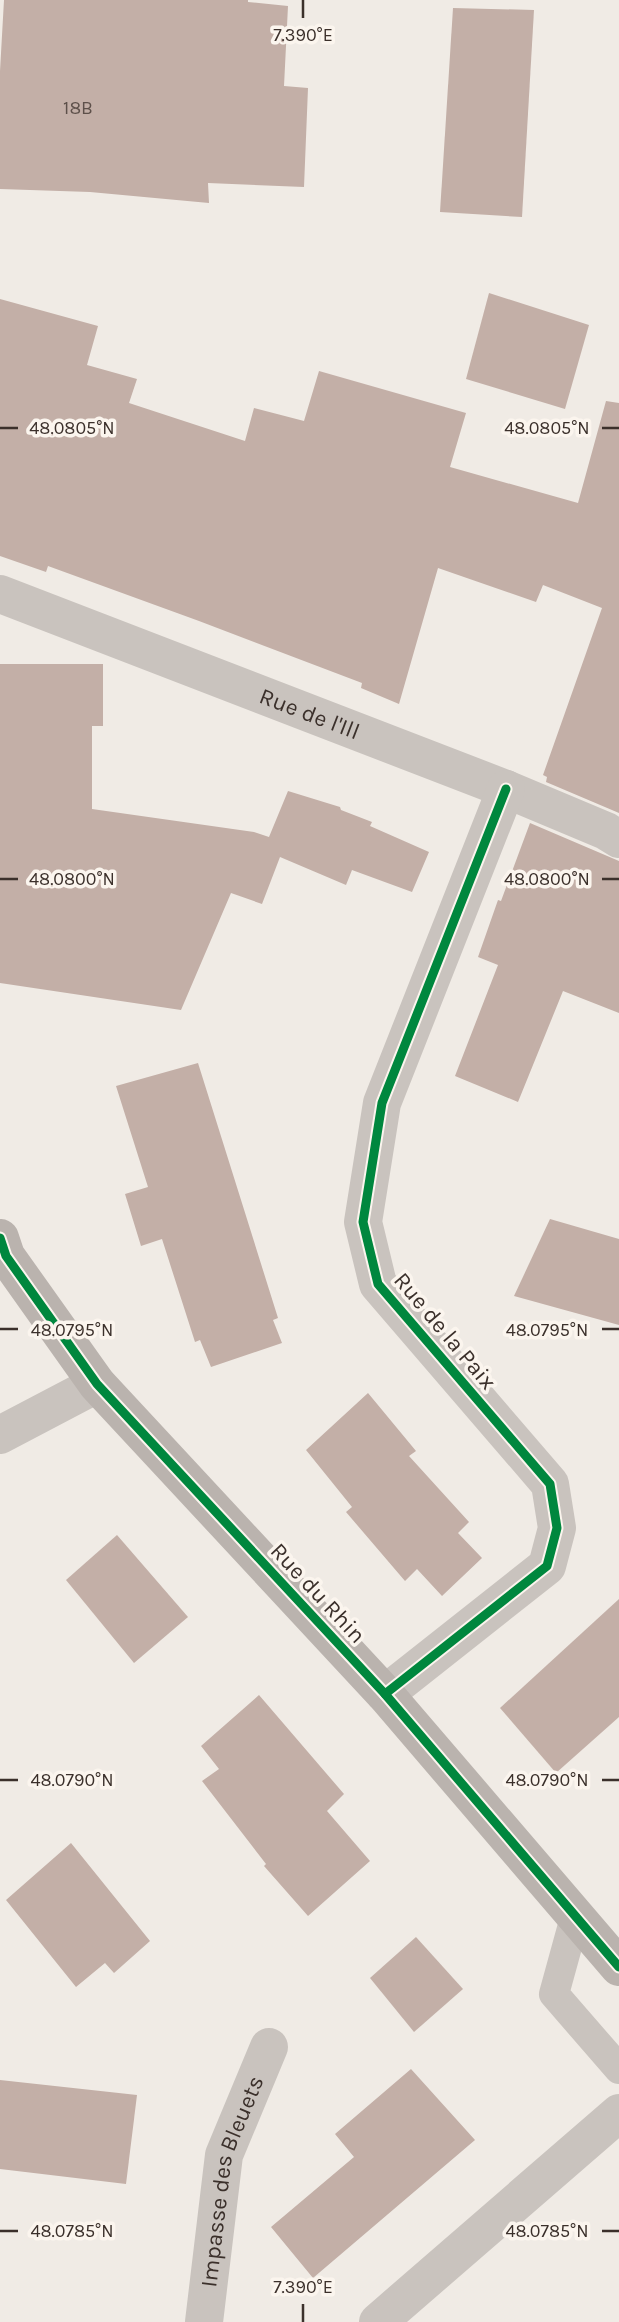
<svg xmlns="http://www.w3.org/2000/svg" width="619" height="2322" viewBox="0 0 619 2322" font-family="Karla,sans-serif">
	<rect width="100%" height="100%" fill="#f0ebe5"/>
	<!-- building -->
	<g fill="#c3afa7">
		<path d="M 4,0 L 248,0 L 248,2 L 288,6 L 284,86 L 308,88 L 304,187 L 208,183 L 209,203 L 90,192 L 0,189 L 0,71 Z"/>
		<path d="M 453,8 L 534,10 L 522,217 L 440,212 Z"/>
		<path d="M 489,293 L 589,325 L 565,409 L 466,379 Z"/>
		<path d="M 0,299 L 98,326 L 87,365 L 137,379 L 129,403 L 245,441 L 254,408 L 304,421 L 319,371 L 466,413 L 450,467 L 578,503 L 606,401 L 619,403 L 619,813 L 546,782 L 547,777 L 543,775 L 602,608 L 543,585 L 536,602 L 438,568 L 399,704 L 361,688 L 362,683 L 199,621 L 48,566 L 46,572 L 0,556 Z"/>
		<path d="M 0,664 L 103,664 L 103,726 L 92,726 L 92,809 L 254,832 L 269,837 L 288,791 L 340,807 L 341,810 L 372,822 L 370,826 L 429,852 L 412,892 L 352,870 L 346,885 L 280,857 L 262,904 L 231,893 L 181,1010 L 0,983 Z"/>
		<path d="M 530,823 L 619,861 L 619,1013 L 563,991 L 518,1102 L 455,1076 L 498,965 L 478,957 L 498,900 L 501,901 Z"/>
		<path d="M 198,1063 L 278,1318 L 273,1320 L 282,1343 L 211,1367 L 200,1340 L 195,1342 L 162,1239 L 141,1246 L 125,1194 L 148,1187 L 116,1086 Z"/>
		<path d="M 550,1219 L 619,1239 L 619,1325 L 514,1296 Z"/>
		<path d="M 368,1393 L 416,1451 L 409,1456 L 469,1522 L 458,1533 L 482,1558 L 442,1596 L 417,1569 L 405,1581 L 346,1512 L 352,1507 L 306,1450 Z"/>
		<path d="M 117,1535 L 188,1617 L 134,1663 L 66,1580 Z"/>
		<path d="M 619,1599 L 619,1717 L 556,1773 L 500,1708 Z"/>
		<path d="M 259,1695 L 344,1794 L 327,1811 L 370,1861 L 308,1916 L 264,1866 L 266,1864 L 202,1781 L 219,1769 L 201,1746 Z"/>
		<path d="M 71,1843 L 150,1941 L 114,1973 L 105,1963 L 76,1987 L 6,1900 Z"/>
		<path d="M 416,1937 L 463,1989 L 414,2032 L 370,1978 Z"/>
		<path d="M 411,2069 L 475,2140 L 313,2278 L 271,2227 L 354,2157 L 335,2134 Z"/>
		<path d="M 0,2080 L 137,2095 L 126,2184 L 0,2169 Z"/>
	</g>
	<g fill="none" stroke-linecap="round" stroke-linejoin="round">
		<!-- lane -->
		<path stroke="#c9c3be" stroke-width="30" d="M 576,1914 L 554,1994 L 619,2069"/>
		<!-- street -->
		<g stroke="#c9c3be" stroke-width="38">
			<path id="s1" d="M 0,594 L 506,789 L 606,831 L 619,839"/>
			<path d="M 0,1435 L 97,1384"/>
			<path d="M 385,1694 L 547,1566 L 557,1528 L 550,1484 L 378,1284 L 363,1222 L 382,1103 L 506,789"/>
			<path id="s2" d="M 204,2322 L 224,2155 L 269,2047"/>
			<path d="M 378,2322 L 619,2113"/>
		</g>
		<!-- secondary -->
		<path stroke="#bab3ae" stroke-width="38" d="M 0,1238 L 6,1256 L 97,1384 L 385,1694 L 619,1967"/>
		<!-- cycleway casing -->
		<g stroke="#fbf5ee" stroke-width="13">
			<g id="cycleway">
				<path d="M 0,1238 L 6,1256 L 97,1384 L 385,1694 L 619,1967"/>
				<path d="M 385,1694 L 547,1566 L 557,1528 L 550,1484 L 378,1284 L 363,1222 L 382,1103 L 506,789"/>
			</g>
		</g>
		<!-- cycleway -->
		<use href="#cycleway" stroke="#00873e" stroke-width="9"/>
	</g>
	<!-- ticks -->
	<path fill="none" stroke="#3b302b" stroke-width="2.5" d="M 303,0 L 303,18M 0,428 L 18,428M 602,428 L 619,428M 0,879 L 18,879M 602,879 L 619,879M 0,1329 L 18,1329M 602,1329 L 619,1329M 0,1780 L 18,1780M 602,1780 L 619,1780M 0,2231 L 18,2231M 602,2231 L 619,2231M 303,2304 L 303,2322"/>
	<g text-anchor="middle" dominant-baseline="central" stroke-width="7" stroke-linejoin="round" paint-order="stroke">
		<!-- number labels -->
		<g font-size="19" fill="#5d504a">
			<text x="78" y="108">18B</text>
		</g>
		<!-- street labels -->
		<g font-size="23" fill="#3b302b" stroke="#fbf5ee">
			<text stroke="none"><textPath href="#s1" startOffset="332">Rue de l'Ill</textPath></text>
			<text transform="translate(445 1331) rotate(50)">Rue de la Paix</text>
			<text transform="translate(318 1593) rotate(47)">Rue du Rhin</text>
			<text stroke="none"><textPath href="#s2" startOffset="144">Impasse des Bleuets</textPath></text>
		</g>
	</g>
	<g font-size="18" text-anchor="middle" fill="#3b302b" stroke="#fbf5ee" stroke-width="7" stroke-linejoin="round" paint-order="stroke">
		<text x="303" y="41">7.390°E</text>
		<text x="72" y="434">48.0805°N</text>
		<text x="547" y="434">48.0805°N</text>
		<text x="72" y="885">48.0800°N</text>
		<text x="547" y="885">48.0800°N</text>
		<text x="72" y="1336">48.0795°N</text>
		<text x="547" y="1336">48.0795°N</text>
		<text x="72" y="1786">48.0790°N</text>
		<text x="547" y="1786">48.0790°N</text>
		<text x="72" y="2237">48.0785°N</text>
		<text x="547" y="2237">48.0785°N</text>
		<text x="303" y="2293">7.390°E</text>
	</g>
</svg>
